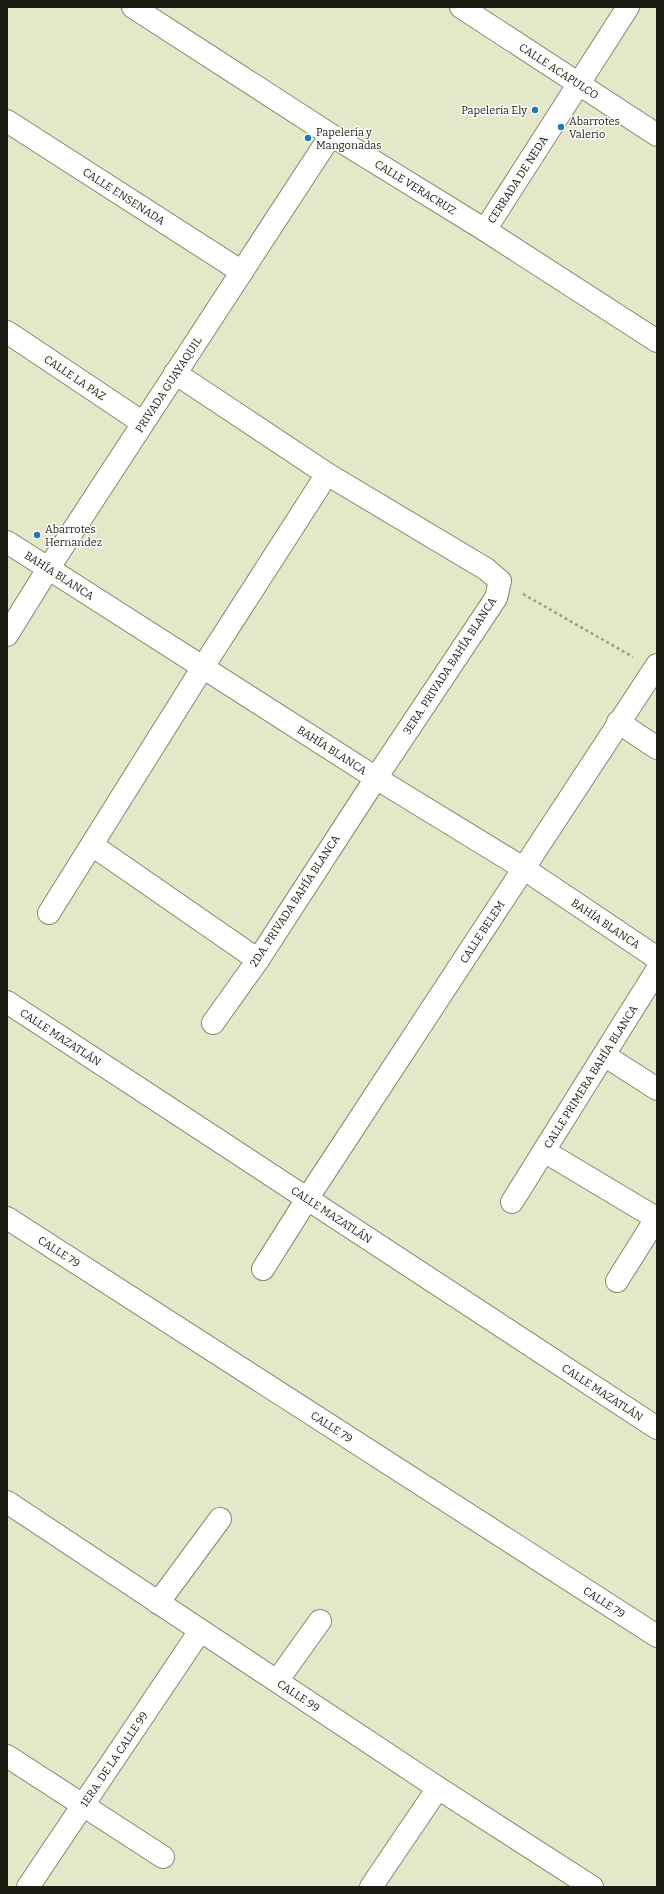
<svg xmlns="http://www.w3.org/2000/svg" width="664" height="1894" viewBox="0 0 664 1894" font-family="Bitter,serif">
	<rect width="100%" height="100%" fill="#e5e7c9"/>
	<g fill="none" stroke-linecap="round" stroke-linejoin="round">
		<!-- minor casing -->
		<g stroke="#86886d" stroke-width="24">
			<g id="minor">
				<path id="s1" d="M 133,7 L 331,135 L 485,230 L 657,341"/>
				<path id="s2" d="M 461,7 L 657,135"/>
				<path id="s3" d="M 7,121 L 242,272"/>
				<path id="s4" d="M 485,230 L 628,7"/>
				<path id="s5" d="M 7,332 L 143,423"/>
				<path d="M 175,373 L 327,474 L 486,569 L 500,581 L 496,598 L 376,778 L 258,960 L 213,1023"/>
				<path id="s6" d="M 7,542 L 376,778 L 523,868 L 657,958"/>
				<path id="s7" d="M 7,635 L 48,569 L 331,135"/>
				<path d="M 618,722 L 657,748"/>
				<path d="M 92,845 L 258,960"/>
				<path d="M 49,913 L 203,667 L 327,474"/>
				<path id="s8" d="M 7,1002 L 657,1428"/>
				<path d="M 604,1055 L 657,1089"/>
				<path d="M 544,1151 L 656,1218"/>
				<path id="s9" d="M 512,1202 L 657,970"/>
				<path id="s10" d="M 7,1218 L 657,1636"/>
				<path id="s11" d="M 263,1269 L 307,1199 L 657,665"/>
				<path d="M 617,1281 L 657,1217"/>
				<path d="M 158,1603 L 220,1519"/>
				<path d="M 277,1681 L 320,1621"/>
				<path d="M 7,1756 L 163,1857"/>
				<path id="s12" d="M 28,1887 L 200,1631"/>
				<path d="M 371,1887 L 438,1788"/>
			</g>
		</g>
		<!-- tertiary casing -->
		<g stroke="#86886d" stroke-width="24">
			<g id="tertiary">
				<path id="s13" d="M 7,1502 L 438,1788 L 592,1887"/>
			</g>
		</g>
		<!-- path -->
		<path stroke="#9d9f88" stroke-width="2.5" stroke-dasharray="3 3" stroke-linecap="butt" d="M 523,594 L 633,657"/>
		<!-- minor -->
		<use href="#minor" stroke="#fff" stroke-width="22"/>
		<!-- tertiary -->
		<use href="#tertiary" stroke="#fff" stroke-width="22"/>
	</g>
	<!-- markers -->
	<g fill="#1f7ba8" stroke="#fff" stroke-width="1.5">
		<circle cx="535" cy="110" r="4"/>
		<circle cx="561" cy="127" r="4"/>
		<circle cx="308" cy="138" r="4"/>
		<circle cx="37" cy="535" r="4"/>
	</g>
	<g text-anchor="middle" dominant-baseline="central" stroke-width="3" stroke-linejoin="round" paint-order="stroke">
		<!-- street labels -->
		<g font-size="11" fill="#1c1d12" stroke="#fff">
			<text stroke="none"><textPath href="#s2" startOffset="117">CALLE ACAPULCO</textPath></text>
			<text stroke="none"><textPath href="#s4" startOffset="60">CERRADA DE NEDA</textPath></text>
			<text stroke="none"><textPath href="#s1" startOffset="335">CALLE VERACRUZ</textPath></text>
			<text stroke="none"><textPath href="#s3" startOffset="139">CALLE ENSENADA</textPath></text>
			<text stroke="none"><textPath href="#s5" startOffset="82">CALLE LA PAZ</textPath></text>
			<text stroke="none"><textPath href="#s7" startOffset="298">PRIVADA GUAYAQUIL</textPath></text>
			<text stroke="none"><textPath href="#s6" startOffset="62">BAHÍA BLANCA</textPath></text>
			<text transform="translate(450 666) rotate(-57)">3ERA. PRIVADA BAHÍA BLANCA</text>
			<text stroke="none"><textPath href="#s6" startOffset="386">BAHÍA BLANCA</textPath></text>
			<text transform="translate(295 901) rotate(-57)">2DA. PRIVADA BAHÍA BLANCA</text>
			<text stroke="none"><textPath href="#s6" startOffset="710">BAHÍA BLANCA</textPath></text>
			<text stroke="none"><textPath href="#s11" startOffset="402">CALLE BELEM</textPath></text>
			<text stroke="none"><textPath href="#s8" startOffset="64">CALLE MAZATLÁN</textPath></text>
			<text stroke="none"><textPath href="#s9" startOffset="148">CALLE PRIMERA BAHÍA BLANCA</textPath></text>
			<text stroke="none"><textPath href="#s8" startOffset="388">CALLE MAZATLÁN</textPath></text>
			<text stroke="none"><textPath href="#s10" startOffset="62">CALLE 79</textPath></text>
			<text stroke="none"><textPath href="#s8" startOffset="712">CALLE MAZATLÁN</textPath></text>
			<text stroke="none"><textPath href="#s10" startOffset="386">CALLE 79</textPath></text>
			<text stroke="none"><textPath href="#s10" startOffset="710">CALLE 79</textPath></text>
			<text stroke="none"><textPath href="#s13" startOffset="350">CALLE 99</textPath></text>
			<text stroke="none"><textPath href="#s12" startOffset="154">1ERA. DE LA CALLE 99</textPath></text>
		</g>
		<!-- poi labels -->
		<g font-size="11" fill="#1c1d12" stroke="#fff" text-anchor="start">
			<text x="527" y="110" text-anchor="end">Papelería Ely</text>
			<text x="569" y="121">Abarrotes<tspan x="569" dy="13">Valerio</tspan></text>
			<text x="316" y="132">Papelería y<tspan x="316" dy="13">Mangonadas</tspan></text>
			<text x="45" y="529">Abarrotes<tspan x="45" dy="13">Hernandez</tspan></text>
		</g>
	</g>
	<!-- border -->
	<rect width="664" height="1894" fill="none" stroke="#1c1d12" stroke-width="16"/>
</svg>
